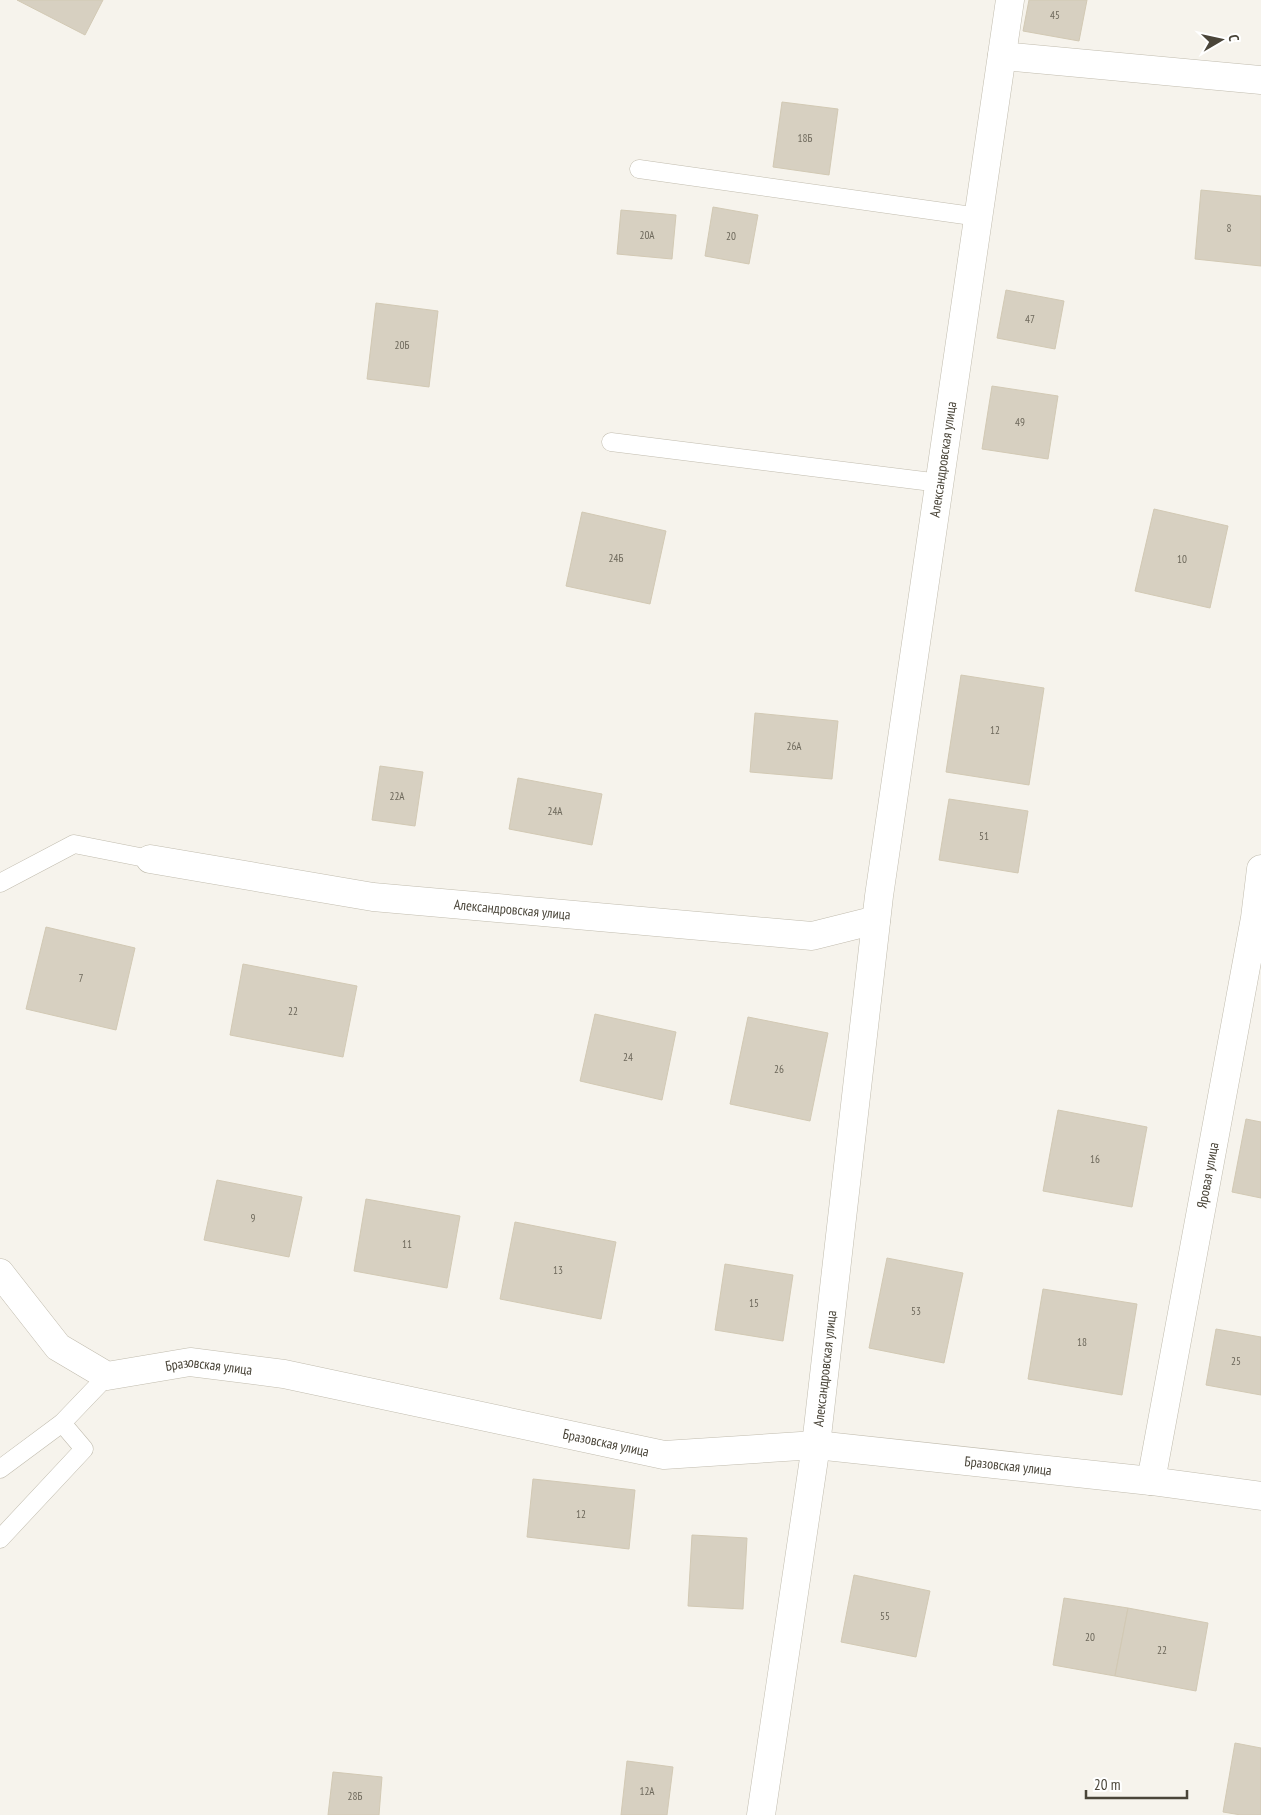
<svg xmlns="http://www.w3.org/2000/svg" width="1261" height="1815" viewBox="0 0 1261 1815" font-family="'PT Sans Narrow',sans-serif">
	<rect width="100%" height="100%" fill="#f6f3ec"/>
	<!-- building -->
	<g fill="#d7d0c1" stroke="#d2c9b4">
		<path d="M 17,0 L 103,0 L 85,35 Z"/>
		<path d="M 1029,0 L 1087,0 L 1079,41 L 1023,31 Z"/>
		<path d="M 782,102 L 838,109 L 829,175 L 773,167 Z"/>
		<path d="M 1201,190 L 1261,196 L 1261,266 L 1195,259 Z"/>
		<path d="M 713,207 L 758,215 L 749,264 L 705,256 Z"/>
		<path d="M 621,210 L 676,215 L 672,259 L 617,254 Z"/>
		<path d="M 1006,290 L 1064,301 L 1055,349 L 997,338 Z"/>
		<path d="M 376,303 L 438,311 L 429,387 L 367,379 Z"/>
		<path d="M 992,386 L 1058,396 L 1048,459 L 982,449 Z"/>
		<path d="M 1154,509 L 1228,526 L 1210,608 L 1135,591 Z"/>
		<path d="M 582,512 L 666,531 L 650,604 L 566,586 Z"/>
		<path d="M 961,675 L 1044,688 L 1029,785 L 946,772 Z"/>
		<path d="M 755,713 L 838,721 L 832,779 L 750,772 Z"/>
		<path d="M 380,766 L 423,772 L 415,826 L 372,820 Z"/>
		<path d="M 518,778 L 602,794 L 592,845 L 509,829 Z"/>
		<path d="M 949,799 L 1028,811 L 1018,873 L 939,860 Z"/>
		<path d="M 46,927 L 135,948 L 116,1030 L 26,1009 Z"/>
		<path d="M 243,964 L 357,986 L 343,1057 L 230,1035 Z"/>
		<path d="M 595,1014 L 676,1032 L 662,1100 L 580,1081 Z"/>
		<path d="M 748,1017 L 828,1033 L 810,1121 L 730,1104 Z"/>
		<path d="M 1058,1110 L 1147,1127 L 1132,1207 L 1043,1191 Z"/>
		<path d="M 1246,1119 L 1261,1122 L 1261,1198 L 1232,1192 Z"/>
		<path d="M 217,1180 L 302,1197 L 289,1257 L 204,1240 Z"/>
		<path d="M 366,1199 L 460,1216 L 447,1288 L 354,1271 Z"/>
		<path d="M 515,1222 L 616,1242 L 601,1319 L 500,1299 Z"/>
		<path d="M 887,1258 L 963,1273 L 944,1363 L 869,1348 Z"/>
		<path d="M 725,1264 L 793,1275 L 783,1341 L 715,1330 Z"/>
		<path d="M 1043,1289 L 1137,1304 L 1122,1395 L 1028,1379 Z"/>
		<path d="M 1216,1329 L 1261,1337 L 1261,1395 L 1206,1385 Z"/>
		<path d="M 533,1479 L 635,1490 L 629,1549 L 527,1537 Z"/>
		<path d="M 692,1535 L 747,1538 L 743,1609 L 688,1606 Z"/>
		<path d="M 854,1575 L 930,1591 L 916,1657 L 841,1642 Z"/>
		<path d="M 1064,1598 L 1128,1608 L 1115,1676 L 1053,1665 Z"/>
		<path d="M 1128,1608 L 1208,1623 L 1196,1691 L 1115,1676 Z"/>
		<path d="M 1235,1743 L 1261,1748 L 1261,1815 L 1241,1815 L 1223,1812 Z"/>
		<path d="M 627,1761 L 673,1767 L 667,1815 L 621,1815 Z"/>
		<path d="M 333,1772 L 382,1777 L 379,1815 L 328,1815 Z"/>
	</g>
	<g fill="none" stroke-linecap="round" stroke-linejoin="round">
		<!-- lane casing -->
		<g stroke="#c1bcae" stroke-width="19">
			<g id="lane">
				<path d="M 639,169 L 979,217"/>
				<path d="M 611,442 L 940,483"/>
				<path d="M 0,883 L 74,844 L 150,859"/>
				<path d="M 0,1469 L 62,1423 L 107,1376"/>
				<path d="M 0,1539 L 84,1449 L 62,1423"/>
			</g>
		</g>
		<!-- street casing -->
		<g stroke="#c1bcae" stroke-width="29">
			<g id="street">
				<path d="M 1002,56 L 1261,80"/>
				<path id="s1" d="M 150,859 L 373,897 L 812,936 L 876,920"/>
				<path id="s2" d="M 0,1273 L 58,1347 L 107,1376 L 190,1362 L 284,1374 L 664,1455 L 816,1445 L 1151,1481 L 1261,1496"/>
				<path id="s3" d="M 1151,1481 L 1255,918 L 1261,869"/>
				<path id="s4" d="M 761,1815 L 816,1445 L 879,896 L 1010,0"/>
			</g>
		</g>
		<!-- lane -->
		<use href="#lane" stroke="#fff" stroke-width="18"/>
		<!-- street -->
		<use href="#street" stroke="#fff" stroke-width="28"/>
	</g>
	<g text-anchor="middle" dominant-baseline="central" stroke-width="5" stroke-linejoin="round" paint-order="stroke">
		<!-- number labels -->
		<g font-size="11" fill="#6d685b">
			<text x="1055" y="15">45</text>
			<text x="805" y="138">18Б</text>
			<text x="1229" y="228">8</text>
			<text x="647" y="235">20А</text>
			<text x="731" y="236">20</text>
			<text x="1030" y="319">47</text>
			<text x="402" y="345">20Б</text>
			<text x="1020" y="422">49</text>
			<text x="616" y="558">24Б</text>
			<text x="1182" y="559">10</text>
			<text x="995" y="730">12</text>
			<text x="794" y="746">26А</text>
			<text x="397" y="796">22А</text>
			<text x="555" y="811">24А</text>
			<text x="984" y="836">51</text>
			<text x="81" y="978">7</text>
			<text x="293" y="1011">22</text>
			<text x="628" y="1057">24</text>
			<text x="779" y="1069">26</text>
			<text x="1095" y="1159">16</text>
			<text x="253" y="1218">9</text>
			<text x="407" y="1244">11</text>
			<text x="558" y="1270">13</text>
			<text x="754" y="1303">15</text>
			<text x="916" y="1311">53</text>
			<text x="1082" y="1342">18</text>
			<text x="1236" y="1361">25</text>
			<text x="581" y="1514">12</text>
			<text x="885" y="1616">55</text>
			<text x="1090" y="1637">20</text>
			<text x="1162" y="1650">22</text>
			<text x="647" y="1791">12А</text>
			<text x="355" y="1796">28Б</text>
		</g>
		<!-- street labels -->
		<g font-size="14" fill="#4a4539" stroke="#fff">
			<text stroke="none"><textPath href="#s4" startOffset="1368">Александровская улица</textPath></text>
			<text stroke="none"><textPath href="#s1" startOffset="366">Александровская улица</textPath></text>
			<text stroke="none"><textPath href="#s3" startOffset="311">Яровая улица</textPath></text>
			<text stroke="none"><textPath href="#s4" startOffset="451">Александровская улица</textPath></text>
			<text stroke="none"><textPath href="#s2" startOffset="254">Бразовская улица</textPath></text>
			<text stroke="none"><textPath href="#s2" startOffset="659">Бразовская улица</textPath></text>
			<text stroke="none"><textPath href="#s2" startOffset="1064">Бразовская улица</textPath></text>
		</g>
	</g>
	<!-- north arrow -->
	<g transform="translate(1221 40) rotate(81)" stroke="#ffffff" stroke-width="4" paint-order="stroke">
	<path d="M0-4L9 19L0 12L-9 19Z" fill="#4a4539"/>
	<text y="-8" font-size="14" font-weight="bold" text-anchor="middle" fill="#4a4539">С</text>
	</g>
	<!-- scale -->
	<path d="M1086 1790v8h101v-8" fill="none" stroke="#4a4539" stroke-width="2.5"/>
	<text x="1094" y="1790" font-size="15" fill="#4a4539" stroke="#ffffff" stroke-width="4" paint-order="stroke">20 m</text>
</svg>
